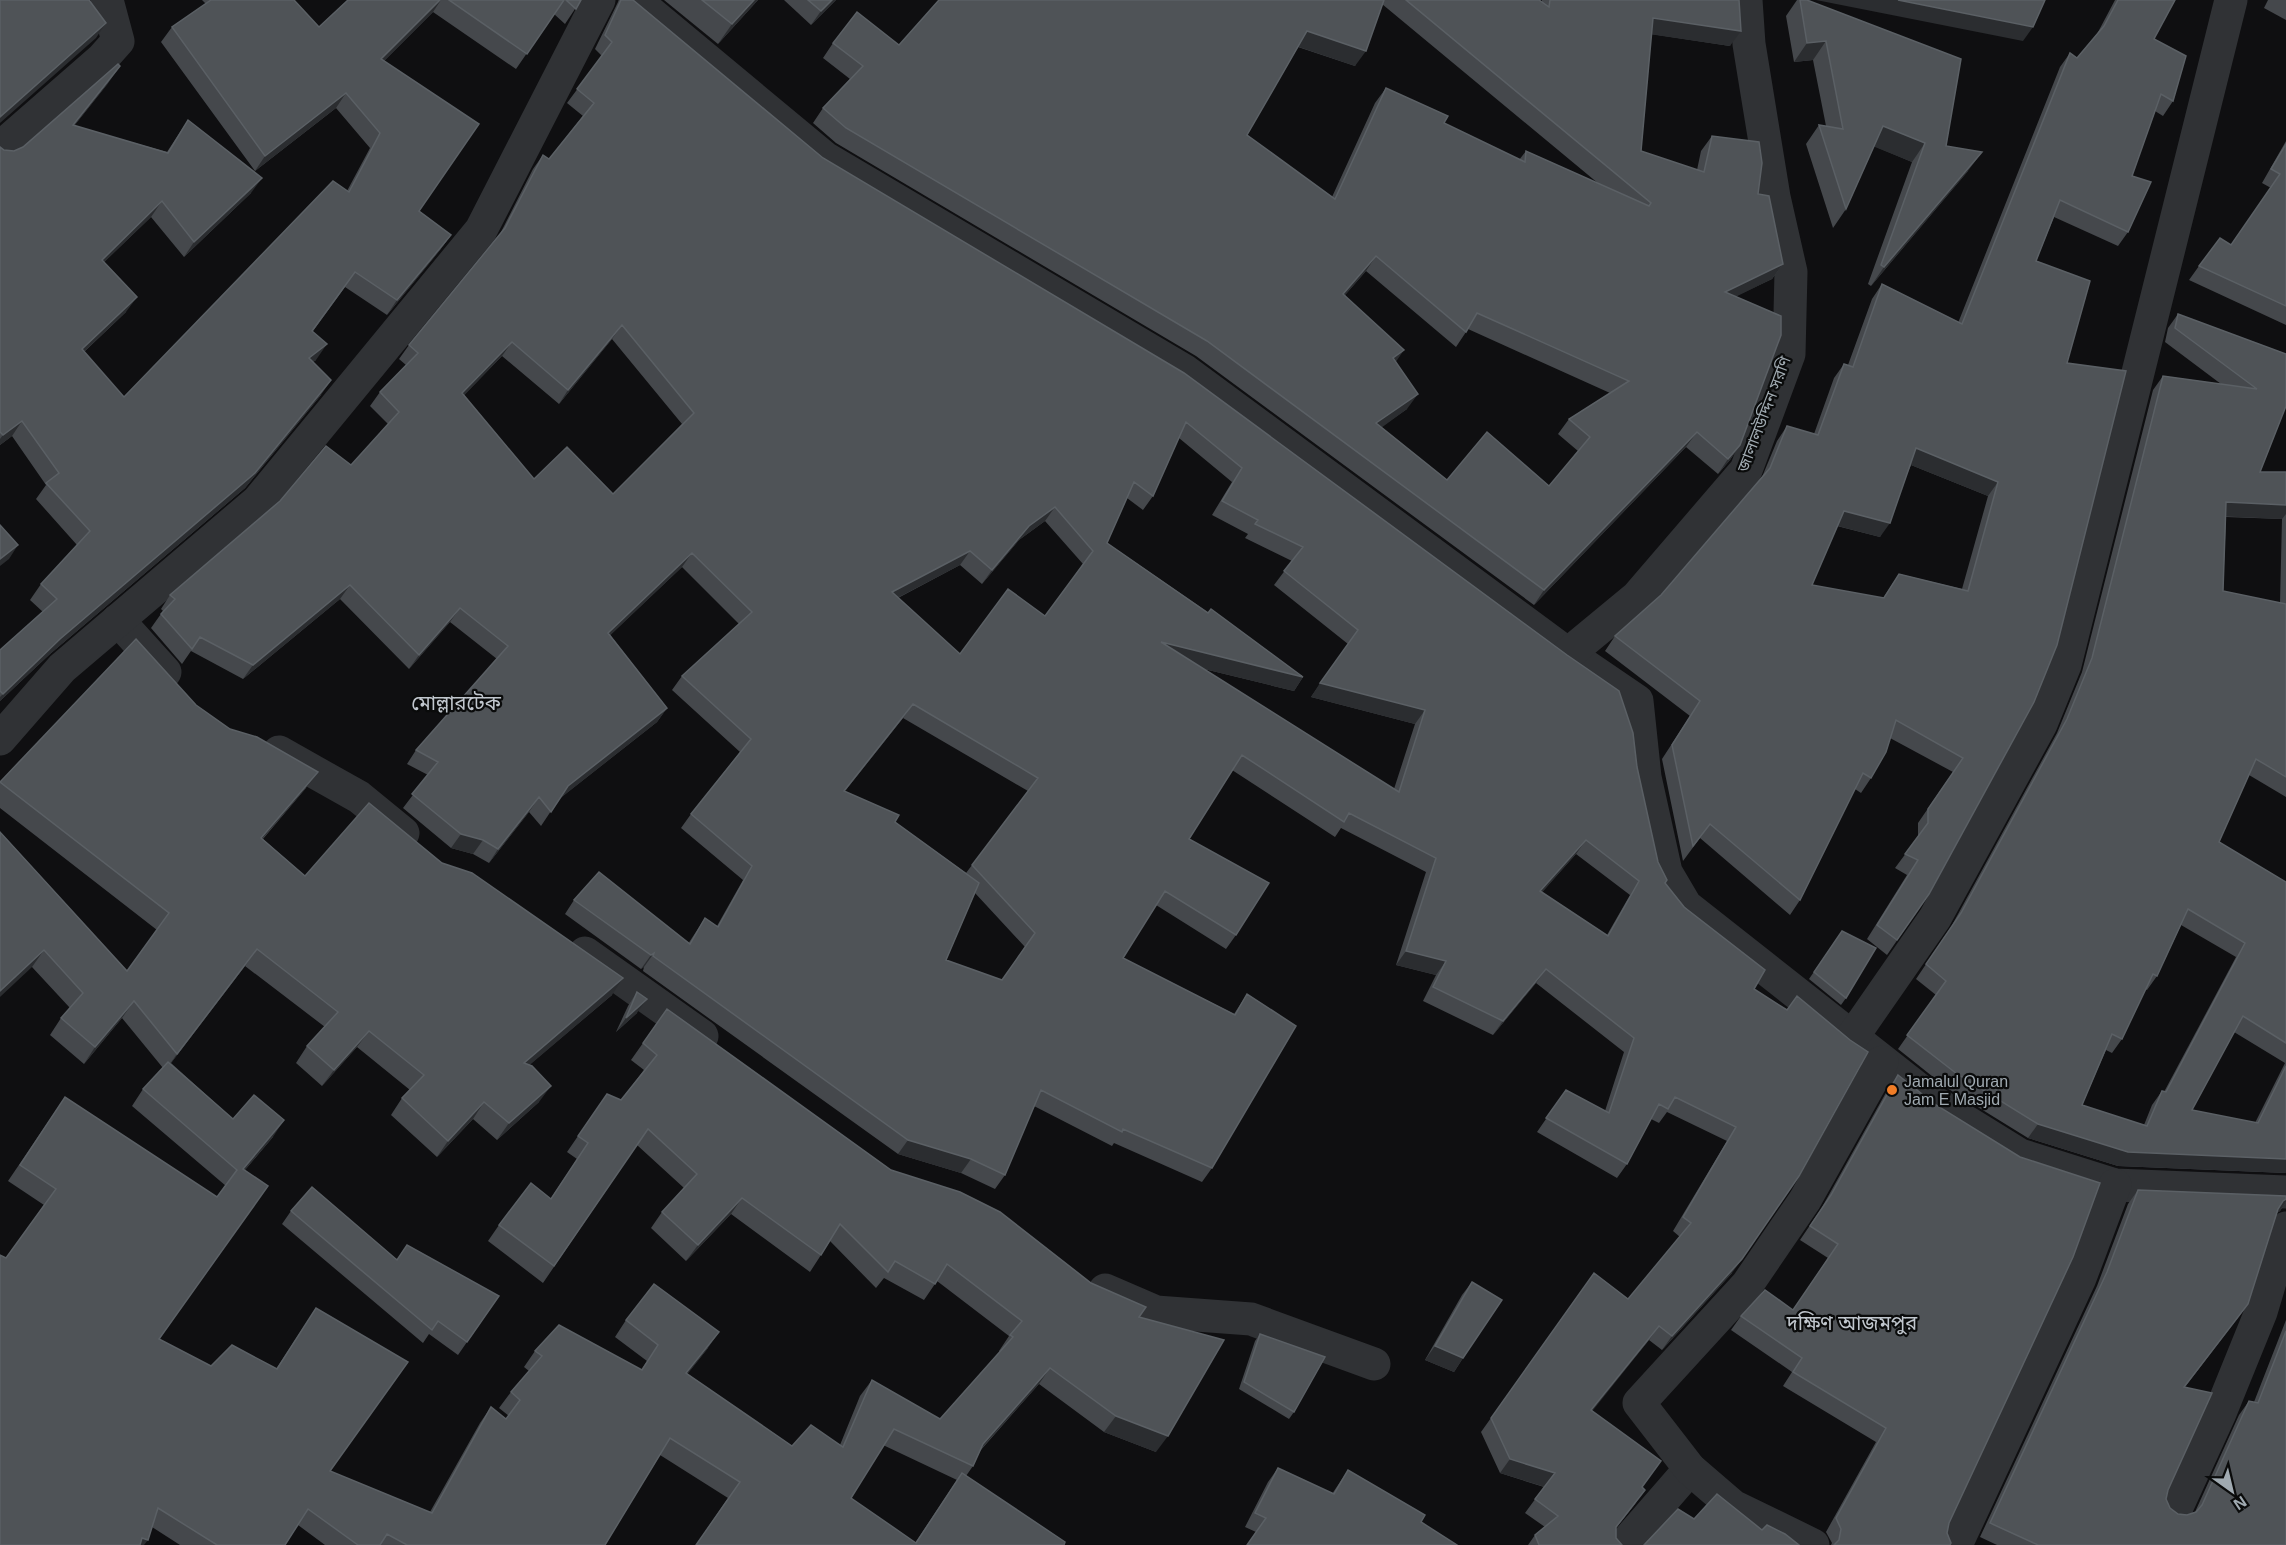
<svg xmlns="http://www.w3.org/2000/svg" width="2286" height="1545" viewBox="0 0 2286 1545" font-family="Helvetica,'Noto Sans Bengali',sans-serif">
	<rect width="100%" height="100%" fill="#0f0f11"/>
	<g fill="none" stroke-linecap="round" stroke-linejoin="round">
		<!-- minor -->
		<g stroke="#303235" stroke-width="33">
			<path d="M 635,0 L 825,158 L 1185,371 L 1568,654 L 1637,701 L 1645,777 L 1666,872 L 1686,906 L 1936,1103 L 2020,1155 L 2115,1185 L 2286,1192"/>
			<path d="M 0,148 L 102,59 L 118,41 L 107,0"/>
			<path d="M 118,620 L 165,672"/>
			<path d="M 1568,654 L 1637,597 L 1746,470 L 1789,354 L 1791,272 L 1774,197 L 1749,44 L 1746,0"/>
			<path d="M 0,739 L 62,668 L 258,501 L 481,230 L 599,0"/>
			<path d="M 279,752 L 359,797 L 403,833"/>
			<path d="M 585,953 L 702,1036"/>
			<path d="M 1851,1039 L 1935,918 L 2041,724 L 2065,665 L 2231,0"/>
			<path d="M 1105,1290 L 1156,1312 L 1251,1319 L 1374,1364"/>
			<path d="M 2175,1511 L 2220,1413 L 2261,1312 L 2286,1228"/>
			<path d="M 1624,1545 L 1690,1469"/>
			<path d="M 1813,1545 L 1733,1506 L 1690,1469 L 1639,1403 L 1747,1285 L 1805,1200 L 1882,1062"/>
			<path d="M 1956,1545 L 2080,1278 L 2115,1185"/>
		</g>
	</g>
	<!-- wall -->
	<g fill="#45484c" fill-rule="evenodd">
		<path d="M 202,0 L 294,0 L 319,27 L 348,0 L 581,0 L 565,24 L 554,14 L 516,69 L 433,12 L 384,61 L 419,211 L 451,235 L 440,250 L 387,315 L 345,287 L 313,331 L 316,360 L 313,362 L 321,395 L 245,488 L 50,654 L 0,701 L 0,650 L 43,612 L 30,600 L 41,584 L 77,545 L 36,499 L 46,485 L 12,436 L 0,445 L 0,147 L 4,150 L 14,151 L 23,147 L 109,82 L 74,126 L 167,152 L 188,120 L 251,193 L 184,257 L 151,217 L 104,262 L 126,312 L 84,352 L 124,397 L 347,191 L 370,148 L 336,108 L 255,171 L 161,42 L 172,27 L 206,4 Z"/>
		<path d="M 619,0 L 633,0 L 823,158 L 1184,373 L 1637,767 L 1658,862 L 1665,883 L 1754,989 L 1732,1273 L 1662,1350 L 1649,1340 L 1592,1410 L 1642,1488 L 1635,1504 L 1616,1528 L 1616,1538 L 1622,1545 L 1528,1545 L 1535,1535 L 1545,1527 L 1525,1513 L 1544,1487 L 1500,1473 L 1481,1432 L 1594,1273 L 1628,1299 L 1680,1237 L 1673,1231 L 1727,1141 L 1667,1112 L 1659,1123 L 1651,1119 L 1627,1164 L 1617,1178 L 1537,1132 L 1566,1090 L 1605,1111 L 1624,1052 L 1536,983 L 1493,1035 L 1423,1001 L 1436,975 L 1396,965 L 1426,872 L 1341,828 L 1335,837 L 1232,770 L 1189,839 L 1236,935 L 1226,949 L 1156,905 L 1123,958 L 1234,1014 L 1247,994 L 1212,1168 L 1202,1182 L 1114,1143 L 1112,1146 L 1034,1106 L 1005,1175 L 995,1189 L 961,1173 L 898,1154 L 643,971 L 644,967 L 641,969 L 565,914 L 574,900 L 688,944 L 705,918 L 717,926 L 743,880 L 681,828 L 691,814 L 740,752 L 672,690 L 682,676 L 739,624 L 682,567 L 610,635 L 667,708 L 657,722 L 559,799 L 541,826 L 529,812 L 489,863 L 473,854 L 451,848 L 403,808 L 428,775 L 407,764 L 416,750 L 497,659 L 450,622 L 409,669 L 340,599 L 243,679 L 191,651 L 182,664 L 151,628 L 163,611 L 161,609 L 170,595 L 351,465 L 388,424 L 370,406 L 380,392 L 406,365 L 399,359 L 409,345 L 499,236 L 533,169 L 543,155 L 549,159 L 583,116 L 567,103 L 602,56 L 595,49 ZM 612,339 L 682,424 L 613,494 L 534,479 L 464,395 L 502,356 L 559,404 ZM 1179,438 L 1232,482 L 1212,515 L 1248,534 L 1245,538 L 1292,561 L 1274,585 L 1348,644 L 1311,697 L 1415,724 L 1394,789 L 1204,669 L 1294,691 L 1303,677 L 1107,543 L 1127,498 L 1143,510 L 1153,496 ZM 1045,521 L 1083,564 L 1045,616 L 960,654 L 898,598 L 960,565 L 982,584 L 1019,540 ZM 903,718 L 1028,791 L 966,873 L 895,822 L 845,791 ZM 1576,854 L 1630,895 L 1607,935 L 1542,892 ZM 975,893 L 1025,947 L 1002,980 L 946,960 Z"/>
		<path d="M 664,0 L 758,0 L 718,44 Z"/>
		<path d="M 784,0 L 836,0 L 811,25 Z"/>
		<path d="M 939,0 L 1539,0 L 1542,2 L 1542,0 L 1739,0 L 1730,46 L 1651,34 L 1641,151 L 1697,170 L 1701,151 L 1712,136 L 1758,194 L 1783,264 L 1772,279 L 1736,296 L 1740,445 L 1730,460 L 1718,474 L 1686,447 L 1534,605 L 1196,356 L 836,143 L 813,123 L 823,108 L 850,79 L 823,58 L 833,43 L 899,45 ZM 1382,4 L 1599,184 L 1526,151 L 1519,160 L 1444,123 L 1386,88 L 1375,103 L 1332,197 L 1247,135 L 1298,47 L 1355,66 ZM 1366,271 L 1456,347 L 1468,329 L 1610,393 L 1569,419 L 1558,434 L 1578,451 L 1549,486 L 1447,480 L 1381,427 L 1407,409 L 1395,362 L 1345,295 Z"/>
		<path d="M 1797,0 L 1807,0 L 1968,171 L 1871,286 L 1868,284 L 1912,162 L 1874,146 L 1846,209 L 1833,228 L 1806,144 L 1819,125 L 1826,126 L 1813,60 L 1794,62 L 1786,16 Z"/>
		<path d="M 2115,0 L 2175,0 L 2154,39 L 2173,101 L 2163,116 L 2155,111 L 2132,176 L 2128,232 L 2118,246 L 2054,217 L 2036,261 L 2067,363 L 1929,894 L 1887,955 L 1867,939 L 1907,875 L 1895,868 L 1918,837 L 1918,823 L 1953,772 L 1890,738 L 1871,778 L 1861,793 L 1855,789 L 1800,900 L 1790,915 L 1700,838 L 1683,861 L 1662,759 L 1690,716 L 1605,651 L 1615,636 L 1661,595 L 1762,477 L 1777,441 L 1787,426 L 1814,434 L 1834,378 L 1844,364 L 1848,365 L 1872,299 L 1882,284 L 1958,323 L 2060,67 L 2070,53 L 2077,58 L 2097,34 ZM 1911,465 L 1988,496 L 1962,589 L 1899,574 L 1883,598 L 1812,585 L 1837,526 L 1880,537 Z"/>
		<path d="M 2268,0 L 2286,0 L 2286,20 L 2264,8 Z"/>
		<path d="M 2286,141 L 2286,325 L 2189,280 L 2199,266 L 2231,245 L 2271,188 L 2262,183 Z"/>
		<path d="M 2178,314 L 2286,354 L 2260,472 L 2286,472 L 2286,797 L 2249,775 L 2219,842 L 2286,882 L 2286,1173 L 2118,1166 L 2028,1138 L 1947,1088 L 1898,1049 L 1936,995 L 1916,979 L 1951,927 L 2057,733 L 2082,672 L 2153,390 L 2163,376 L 2221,384 L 2165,342 L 2168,328 ZM 2226,517 L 2282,519 L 2280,603 L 2223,591 ZM 2181,925 L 2236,957 L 2164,1092 L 2162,1091 L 2152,1105 L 2144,1125 L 2082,1105 L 2106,1050 L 2112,1053 L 2122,1039 L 2145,989 L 2147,990 L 2157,976 ZM 2234,1032 L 2285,1063 L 2255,1123 L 2192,1110 Z"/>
		<path d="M 196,705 L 306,788 L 263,839 L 305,876 L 442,863 L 612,995 L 529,1065 L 539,1102 L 497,1140 L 473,1119 L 437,1157 L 391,1115 L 402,1098 L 410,1090 L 357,1047 L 322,1086 L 296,1063 L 307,1046 L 325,1027 L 245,966 L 171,1063 L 233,1119 L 273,1137 L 245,1170 L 159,1339 L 211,1366 L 276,1369 L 316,1308 L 330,1471 L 430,1512 L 480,1423 L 491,1407 L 506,1419 L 509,1416 L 499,1408 L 511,1392 L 529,1371 L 524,1367 L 535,1351 L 641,1370 L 647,1361 L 615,1337 L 626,1320 L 708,1348 L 687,1374 L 792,1446 L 840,1445 L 860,1396 L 872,1380 L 940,1419 L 1000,1352 L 999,1351 L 1009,1336 L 937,1281 L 924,1300 L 884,1278 L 876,1288 L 830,1241 L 810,1272 L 731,1214 L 686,1261 L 651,1228 L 662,1212 L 684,1188 L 637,1145 L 543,1283 L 488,1241 L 499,1225 L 551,1198 L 577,1159 L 567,1152 L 607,1094 L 621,1100 L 644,1070 L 631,1060 L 667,1009 L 891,1170 L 1091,1283 L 1139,1317 L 1156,1452 L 1104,1432 L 1039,1384 L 980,1451 L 973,1466 L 966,1476 L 1065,1542 L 696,1545 L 728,1498 L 660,1455 L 605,1545 L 325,1545 L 298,1525 L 285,1545 L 180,1545 L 152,1527 L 6,1258 L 44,1205 L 8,1181 L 65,1097 L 217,1197 L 226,1186 L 132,1106 L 143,1089 L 163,1068 L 122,1018 L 84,1064 L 50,1035 L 61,1018 L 70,1008 L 32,967 L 0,832 L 127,971 L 157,930 L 0,808 L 0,781 ZM 883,1445 L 957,1480 L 915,1543 L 851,1498 Z"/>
		<path d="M 1842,931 L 1846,998 L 1841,1005 L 1809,979 Z"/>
		<path d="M 637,992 L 637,1013 L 616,1032 L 628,1006 Z"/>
		<path d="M 1898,1075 L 1949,1523 L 1947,1533 L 1950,1545 L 1831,1545 L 1832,1543 L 1826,1532 L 1876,1442 L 1783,1386 L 1792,1372 L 1731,1330 L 1741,1316 L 1793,1310 L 1828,1258 L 1800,1240 L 1821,1209 L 1888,1089 Z"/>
		<path d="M 2138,1190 L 2286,1196 L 2286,1202 L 2280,1211 L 2277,1213 L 2248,1304 L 2185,1387 L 2166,1499 L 2170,1508 L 2178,1514 L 2187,1515 L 2195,1512 L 2239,1415 L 2249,1401 L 2254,1402 L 2286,1320 L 2286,1545 L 1997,1545 L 1980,1537 L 2097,1286 L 2128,1204 Z"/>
		<path d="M 291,1211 L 397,1259 L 499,1296 L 458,1355 L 429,1334 L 423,1343 L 282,1224 Z"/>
		<path d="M 1472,1282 L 1463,1358 L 1454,1372 L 1425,1360 L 1462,1295 Z"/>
		<path d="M 1260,1334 L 1294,1412 L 1289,1419 L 1239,1389 L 1255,1341 Z"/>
		<path d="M 1278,1468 L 1332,1494 L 1348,1470 L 1421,1522 L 1256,1532 L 1245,1527 L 1268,1482 Z"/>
	</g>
	<!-- shaded-wall -->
	<g fill="#2b2d30">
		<path d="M 440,0 L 441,0 L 433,12 L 371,74 L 381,59 Z"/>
		<path d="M 754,0 L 758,0 L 718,44 L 732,24 Z"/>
		<path d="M 832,0 L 836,0 L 811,25 L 821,11 Z"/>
		<path d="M 1816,0 L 1898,0 L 2033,27 L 2023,41 Z"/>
		<path d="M 1653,18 L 1741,31 L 1730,46 L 1642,33 Z"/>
		<path d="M 106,23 L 96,38 L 0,123 L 0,117 Z"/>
		<path d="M 1307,31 L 1366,51 L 1355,66 L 1296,46 Z"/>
		<path d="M 1826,41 L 1813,60 L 1794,62 L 1807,43 Z"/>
		<path d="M 120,66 L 109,82 L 62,141 L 73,125 Z"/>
		<path d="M 346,93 L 336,108 L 255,171 L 265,156 Z"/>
		<path d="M 1883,126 L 1925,143 L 1912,162 L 1870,145 Z"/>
		<path d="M 1982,152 L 1968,171 L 1871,286 L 1884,267 Z"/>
		<path d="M 262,178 L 251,193 L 184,257 L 194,242 Z"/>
		<path d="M 162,201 L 151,217 L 91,275 L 102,260 Z"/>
		<path d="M 451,235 L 440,250 L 387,315 L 397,300 Z"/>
		<path d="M 1376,256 L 1366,271 L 1333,309 L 1343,294 Z"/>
		<path d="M 1783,264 L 1772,279 L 1715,307 L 1725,292 Z"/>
		<path d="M 137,297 L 126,312 L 71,364 L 82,349 Z"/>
		<path d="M 622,325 L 612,339 L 559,404 L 568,390 Z"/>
		<path d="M 512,342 L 502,356 L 453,407 L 462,393 Z"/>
		<path d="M 327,344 L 316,360 L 298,373 L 309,358 Z"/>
		<path d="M 1404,350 L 1393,366 L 1393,358 Z"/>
		<path d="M 331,380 L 321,395 L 245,488 L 50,654 L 0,701 L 0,697 L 3,694 Z"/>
		<path d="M 1418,394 L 1407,409 L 1366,439 L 1376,423 Z"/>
		<path d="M 22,421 L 12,436 L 0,445 L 0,439 L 3,435 Z"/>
		<path d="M 1697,432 L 1686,447 L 1534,605 L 1544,590 Z"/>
		<path d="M 1740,445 L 1730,460 L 1718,474 L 1728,459 Z"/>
		<path d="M 1916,448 L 1998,482 L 1988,496 L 1906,463 Z"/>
		<path d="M 2226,502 L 2286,505 L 2286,514 L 2282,519 L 2216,516 Z"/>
		<path d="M 1055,507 L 1045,521 L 1019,540 L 982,584 L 992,570 L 1029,526 Z"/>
		<path d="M 1844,511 L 1890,523 L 1880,537 L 1834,525 Z"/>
		<path d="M 18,545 L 9,559 L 0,566 L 0,559 Z"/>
		<path d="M 970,551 L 960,565 L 882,606 L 892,592 Z"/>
		<path d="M 692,553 L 682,567 L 598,647 L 608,633 Z"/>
		<path d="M 350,585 L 340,599 L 243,679 L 253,665 Z"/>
		<path d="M 460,608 L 450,622 L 409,669 L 419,655 Z"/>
		<path d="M 1161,642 L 1303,677 L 1294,691 L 1151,656 Z"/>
		<path d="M 1320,683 L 1425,710 L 1415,724 L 1311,697 Z"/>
		<path d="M 913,704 L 903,718 L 834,805 L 844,791 Z"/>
		<path d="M 667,708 L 657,722 L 558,800 L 568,786 Z"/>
		<path d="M 318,772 L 306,788 L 249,854 L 261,838 Z"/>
		<path d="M 539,797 L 529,812 L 489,863 L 498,849 Z"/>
		<path d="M 461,834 L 483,840 L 473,854 L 451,848 Z"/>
		<path d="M 1586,840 L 1576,854 L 1531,905 L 1540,891 Z"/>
		<path d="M 257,949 L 245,966 L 165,1071 L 177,1054 Z"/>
		<path d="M 44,950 L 32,967 L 0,997 L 0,991 Z"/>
		<path d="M 1406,951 L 1446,961 L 1436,975 L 1396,965 Z"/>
		<path d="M 654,953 L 644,967 L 641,969 L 651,955 Z"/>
		<path d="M 1546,969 L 1536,983 L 1493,1035 L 1503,1021 Z"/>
		<path d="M 623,978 L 612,995 L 512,1080 L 524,1063 Z"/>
		<path d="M 647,999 L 637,1013 L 616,1032 L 626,1018 Z"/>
		<path d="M 134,1001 L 122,1018 L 84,1064 L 95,1047 Z"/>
		<path d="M 369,1031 L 357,1047 L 322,1086 L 334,1070 Z"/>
		<path d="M 551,1086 L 539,1102 L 497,1140 L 509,1123 Z"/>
		<path d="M 484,1102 L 473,1119 L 437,1157 L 448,1141 Z"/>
		<path d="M 284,1120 L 273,1137 L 232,1185 L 243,1169 Z"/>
		<path d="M 2038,1124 L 2286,1159 L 2286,1173 L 2118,1166 L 2028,1138 Z"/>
		<path d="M 908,1140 L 971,1159 L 961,1173 L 898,1154 Z"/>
		<path d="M 742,1198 L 731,1214 L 686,1261 L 698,1245 Z"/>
		<path d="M 2286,1199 L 2286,1202 L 2280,1211 L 2273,1215 L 2283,1201 Z"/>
		<path d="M 1742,1259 L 1732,1273 L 1662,1350 L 1672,1336 Z"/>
		<path d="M 2248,1304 L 2238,1318 L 2174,1401 L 2184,1387 Z"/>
		<path d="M 1659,1326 L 1649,1340 L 1582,1424 L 1591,1410 Z"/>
		<path d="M 719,1332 L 708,1348 L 675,1390 L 686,1373 Z"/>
		<path d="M 1435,1346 L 1463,1358 L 1454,1372 L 1425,1360 Z"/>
		<path d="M 1050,1368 L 1039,1384 L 971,1460 L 983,1444 Z"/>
		<path d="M 1116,1416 L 1168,1436 L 1156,1452 L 1104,1432 Z"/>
		<path d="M 1510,1459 L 1555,1473 L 1545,1487 L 1500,1473 Z"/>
		<path d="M 1645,1490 L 1635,1504 L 1606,1541 L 1616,1527 Z"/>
		<path d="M 142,1538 L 148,1540 L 144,1545 L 137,1545 Z"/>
	</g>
	<!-- building -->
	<g fill="#4f5357" stroke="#5b6065" stroke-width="1.5" fill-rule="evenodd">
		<path d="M 0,0 L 89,0 L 106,23 L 0,117 Z"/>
		<path d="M 211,0 L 294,0 L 319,27 L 348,0 L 440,0 L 381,59 L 479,124 L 419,211 L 451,235 L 397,300 L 355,272 L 312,331 L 327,344 L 309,358 L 331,380 L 255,473 L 60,639 L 3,694 L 0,691 L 0,650 L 57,599 L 41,584 L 90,531 L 46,483 L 59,473 L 22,421 L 3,435 L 0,432 L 0,147 L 4,150 L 14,151 L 23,147 L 118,64 L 120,66 L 73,125 L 168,153 L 188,120 L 262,178 L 194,242 L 162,201 L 102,260 L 137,297 L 82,349 L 124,397 L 333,181 L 349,192 L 380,133 L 346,93 L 265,156 L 172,27 Z"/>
		<path d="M 449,0 L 564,0 L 527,54 Z"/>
		<path d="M 566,0 L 581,0 L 576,9 Z"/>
		<path d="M 621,0 L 633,0 L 823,158 L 1184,373 L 1567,655 L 1619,691 L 1633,733 L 1637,767 L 1658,862 L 1667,880 L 1665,883 L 1684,907 L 1765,970 L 1754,989 L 1787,1010 L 1797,996 L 1850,1040 L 1868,1052 L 1799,1176 L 1742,1259 L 1672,1336 L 1659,1326 L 1591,1410 L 1661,1461 L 1642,1487 L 1645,1490 L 1616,1527 L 1616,1538 L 1622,1545 L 1539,1545 L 1535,1535 L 1558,1516 L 1535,1499 L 1555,1473 L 1510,1459 L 1491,1418 L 1594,1273 L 1628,1299 L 1691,1223 L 1683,1217 L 1736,1127 L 1675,1097 L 1668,1109 L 1659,1104 L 1627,1164 L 1546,1118 L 1566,1090 L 1609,1113 L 1634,1038 L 1546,969 L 1503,1021 L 1433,987 L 1446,961 L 1406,951 L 1436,858 L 1349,813 L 1344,822 L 1242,755 L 1189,839 L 1269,883 L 1236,935 L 1165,891 L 1123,958 L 1235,1015 L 1247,994 L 1296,1026 L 1212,1168 L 1123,1129 L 1122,1132 L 1041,1090 L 1005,1175 L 971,1159 L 908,1140 L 653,956 L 654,953 L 651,955 L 574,900 L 599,872 L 690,944 L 705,918 L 718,927 L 752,866 L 691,814 L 751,739 L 682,676 L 752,612 L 692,553 L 608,633 L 667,708 L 568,786 L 551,812 L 539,797 L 498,849 L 483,840 L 461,834 L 412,794 L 438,762 L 416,750 L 508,646 L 460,608 L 419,655 L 350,585 L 253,665 L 200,637 L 192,649 L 161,614 L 175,599 L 170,595 L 280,501 L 326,446 L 351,465 L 399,412 L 380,392 L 418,353 L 409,345 L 505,228 L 543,155 L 549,159 L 594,103 L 577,89 L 612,42 L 605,35 ZM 622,325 L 694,413 L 613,494 L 567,447 L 534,479 L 462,393 L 512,342 L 568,390 ZM 1186,422 L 1242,468 L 1222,501 L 1258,520 L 1255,524 L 1303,547 L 1284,571 L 1358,630 L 1320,683 L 1425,710 L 1399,792 L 1161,642 L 1303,677 L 1211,609 L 1208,613 L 1107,543 L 1134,482 L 1153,496 ZM 1055,507 L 1093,551 L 1045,616 L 1008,589 L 960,654 L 892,592 L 970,551 L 992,570 L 1029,526 ZM 913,704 L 1038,778 L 972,865 L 1035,933 L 1002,980 L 946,960 L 979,883 L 895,822 L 899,815 L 844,791 ZM 1586,840 L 1639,881 L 1608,936 L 1540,891 Z"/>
		<path d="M 702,0 L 754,0 L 732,24 Z"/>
		<path d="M 808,0 L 832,0 L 821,11 Z"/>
		<path d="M 939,0 L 1384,0 L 1366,51 L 1307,31 L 1247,135 L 1335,199 L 1386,88 L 1448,116 L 1444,123 L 1525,162 L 1526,151 L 1649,206 L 1651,203 L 1406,0 L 1539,0 L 1549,7 L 1550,0 L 1739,0 L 1741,31 L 1653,18 L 1641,151 L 1704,172 L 1712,136 L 1759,142 L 1762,163 L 1758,194 L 1769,196 L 1783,264 L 1725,292 L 1781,316 L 1781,335 L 1740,445 L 1728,459 L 1697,432 L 1544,590 L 1207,341 L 846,128 L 823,108 L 863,66 L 833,43 L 857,12 L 899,45 ZM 1376,256 L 1466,332 L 1477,313 L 1629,381 L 1569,419 L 1590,437 L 1549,486 L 1487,432 L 1447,480 L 1376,423 L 1418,394 L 1393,358 L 1404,350 L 1343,294 Z"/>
		<path d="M 1800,0 L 1807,0 L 1961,59 L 1946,146 L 1982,152 L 1884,267 L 1881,265 L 1925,143 L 1883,126 L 1846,209 L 1819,125 L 1843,129 L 1826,41 L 1807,43 Z"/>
		<path d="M 1898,0 L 2045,0 L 2033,27 Z"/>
		<path d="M 2118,0 L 2175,0 L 2154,39 L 2186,56 L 2173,101 L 2161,94 L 2132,176 L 2151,182 L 2128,232 L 2060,200 L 2036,261 L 2090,281 L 2067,363 L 2126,371 L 2057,645 L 2034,702 L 1929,894 L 1897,940 L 1877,925 L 1918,860 L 1905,854 L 1928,823 L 1928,809 L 1963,758 L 1896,720 L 1886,752 L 1871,778 L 1863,773 L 1800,900 L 1710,824 L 1693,846 L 1672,745 L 1700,701 L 1615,636 L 1661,595 L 1770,468 L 1787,426 L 1818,435 L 1844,364 L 1853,367 L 1882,284 L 1962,324 L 2070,53 L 2077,58 L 2104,26 ZM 1916,448 L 1998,482 L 1968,591 L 1899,574 L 1884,598 L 1812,585 L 1844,511 L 1890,523 Z"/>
		<path d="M 2286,144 L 2286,306 L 2199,266 L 2220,238 L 2231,245 L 2280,174 L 2271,169 Z"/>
		<path d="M 2178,314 L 2286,354 L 2286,406 L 2260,472 L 2286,472 L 2286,505 L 2226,502 L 2223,591 L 2286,604 L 2286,777 L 2256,759 L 2219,842 L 2286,882 L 2286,1043 L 2243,1016 L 2192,1110 L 2258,1123 L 2286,1066 L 2286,1159 L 2128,1152 L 2038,1124 L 1957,1074 L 1907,1035 L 1946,981 L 1926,964 L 1961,913 L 2067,719 L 2092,658 L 2163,376 L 2257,389 L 2175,328 ZM 2188,909 L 2245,943 L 2166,1092 L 2162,1091 L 2147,1126 L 2082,1105 L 2112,1034 L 2122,1039 L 2153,974 L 2157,976 Z"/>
		<path d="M 0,525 L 18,545 L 0,559 Z"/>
		<path d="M 136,639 L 196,705 L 230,729 L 257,737 L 318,772 L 261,838 L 305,876 L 369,803 L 442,863 L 472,873 L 623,978 L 524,1063 L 532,1066 L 551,1086 L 509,1123 L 484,1102 L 448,1141 L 402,1098 L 424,1075 L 369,1031 L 334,1070 L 307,1046 L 338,1012 L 257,949 L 177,1054 L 134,1001 L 95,1047 L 61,1018 L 83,993 L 44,950 L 0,991 L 0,832 L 127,971 L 169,913 L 0,782 Z"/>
		<path d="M 1842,931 L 1876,948 L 1846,998 L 1814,972 Z"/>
		<path d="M 637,992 L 647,999 L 626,1018 Z"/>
		<path d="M 667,1009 L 891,1170 L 960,1192 L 1000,1212 L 1091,1283 L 1146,1307 L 1139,1317 L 1224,1340 L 1168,1436 L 1116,1416 L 1050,1368 L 983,1444 L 973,1466 L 894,1429 L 851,1498 L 916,1543 L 962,1473 L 1065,1542 L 1064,1545 L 696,1545 L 740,1482 L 670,1438 L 605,1545 L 407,1545 L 387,1534 L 380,1545 L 358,1545 L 308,1509 L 285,1545 L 217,1545 L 158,1508 L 148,1540 L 142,1538 L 140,1545 L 0,1545 L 0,1255 L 6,1258 L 56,1189 L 20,1165 L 65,1097 L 217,1197 L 237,1170 L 143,1089 L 168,1062 L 233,1119 L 254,1095 L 284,1120 L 243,1169 L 268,1186 L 159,1339 L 211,1366 L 232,1345 L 277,1369 L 316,1308 L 408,1362 L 330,1471 L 432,1513 L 491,1407 L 506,1419 L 520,1400 L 511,1392 L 542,1356 L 535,1351 L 559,1325 L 642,1370 L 658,1345 L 626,1320 L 654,1284 L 719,1332 L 686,1373 L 792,1446 L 811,1425 L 843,1447 L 872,1380 L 940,1419 L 1013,1337 L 1010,1335 L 1022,1321 L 947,1264 L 935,1284 L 895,1261 L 888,1272 L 840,1224 L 821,1255 L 742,1198 L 698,1245 L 662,1212 L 697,1174 L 648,1129 L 554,1266 L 499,1225 L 531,1183 L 551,1199 L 588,1143 L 578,1136 L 607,1094 L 621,1100 L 657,1055 L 643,1043 Z"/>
		<path d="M 1898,1075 L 1936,1105 L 2020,1157 L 2100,1183 L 2073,1257 L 1949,1523 L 1947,1533 L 1951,1543 L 1950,1545 L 1834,1545 L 1839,1540 L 1841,1529 L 1836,1518 L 1886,1428 L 1793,1372 L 1802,1358 L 1741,1316 L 1765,1290 L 1793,1310 L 1838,1244 L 1810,1226 L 1831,1195 Z"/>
		<path d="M 312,1187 L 397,1260 L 407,1245 L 499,1296 L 467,1342 L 438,1321 L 432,1330 L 291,1211 Z"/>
		<path d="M 2138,1190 L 2286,1196 L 2286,1199 L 2283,1201 L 2278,1209 L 2248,1304 L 2184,1387 L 2212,1393 L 2168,1490 L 2166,1499 L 2170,1508 L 2178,1514 L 2187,1515 L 2196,1512 L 2202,1505 L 2249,1401 L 2258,1403 L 2286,1331 L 2286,1545 L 2038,1545 L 1990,1523 L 2107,1272 Z"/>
		<path d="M 1472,1282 L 1502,1300 L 1463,1358 L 1435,1346 Z"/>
		<path d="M 1260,1334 L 1325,1357 L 1294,1412 L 1244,1382 Z"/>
		<path d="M 1278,1468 L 1334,1494 L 1348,1470 L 1425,1515 L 1421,1522 L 1457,1545 L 1247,1545 L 1266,1518 L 1255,1513 Z"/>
		<path d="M 1717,1494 L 1762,1530 L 1767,1525 L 1785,1534 L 1799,1545 L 1644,1545 L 1678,1509 L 1694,1519 Z"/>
	</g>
	<!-- markers -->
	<circle fill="#f07d27" stroke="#0a0b0b" stroke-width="2" cx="1892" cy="1090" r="6"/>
	<g text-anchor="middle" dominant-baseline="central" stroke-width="4.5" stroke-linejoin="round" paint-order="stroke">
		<!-- street labels -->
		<g font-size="16" fill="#a0aab1" stroke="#0a0b0b">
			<text transform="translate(1764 414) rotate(-69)">জালালউদ্দিন সরণি</text>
		</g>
		<!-- poi labels -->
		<g font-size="16" fill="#a0aab1" stroke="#0a0b0b" text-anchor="start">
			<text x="1904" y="1081">Jamalul Quran<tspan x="1904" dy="18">Jam E Masjid</tspan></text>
		</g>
		<!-- quarter labels -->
		<g font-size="20" fill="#c1c7ce" stroke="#0a0b0b">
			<text x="456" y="703">মোল্লারটেক</text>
			<text x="1852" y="1323">দক্ষিণ আজমপুর</text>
		</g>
	</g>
	<!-- north arrow -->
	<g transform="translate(2232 1491) rotate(146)" stroke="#0a0b0b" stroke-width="4.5" paint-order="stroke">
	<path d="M0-4.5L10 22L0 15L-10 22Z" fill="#a0aab1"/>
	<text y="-9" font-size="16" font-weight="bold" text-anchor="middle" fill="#a0aab1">N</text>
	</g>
</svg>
